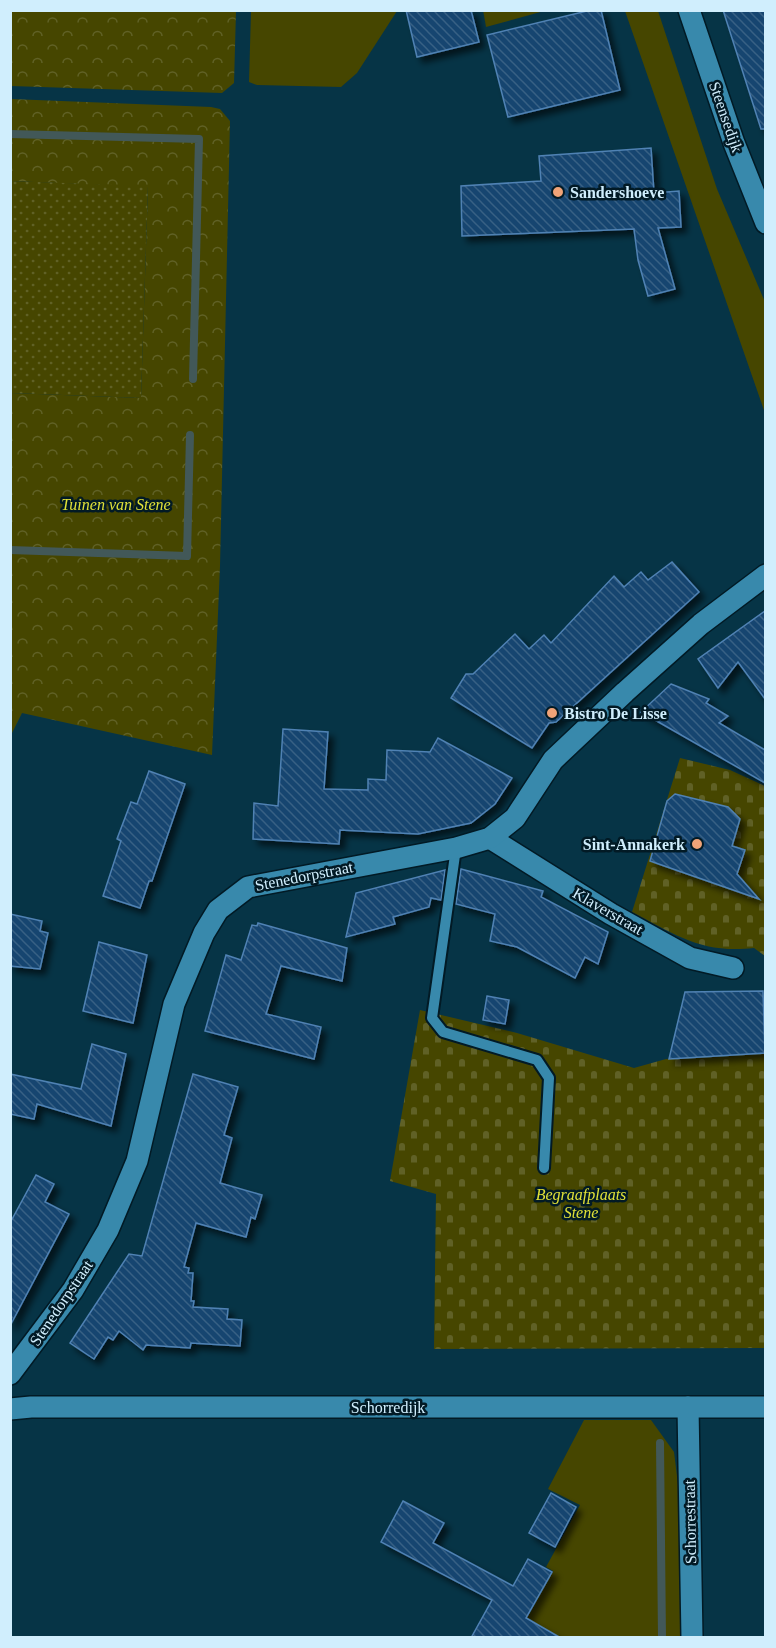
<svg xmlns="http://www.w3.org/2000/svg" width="776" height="1648" viewBox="0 0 776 1648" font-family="Georgia,serif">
	<defs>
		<pattern id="forest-crowns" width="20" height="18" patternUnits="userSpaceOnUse" patternTransform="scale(1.5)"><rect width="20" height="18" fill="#464600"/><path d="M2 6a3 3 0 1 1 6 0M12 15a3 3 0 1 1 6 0" fill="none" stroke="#606126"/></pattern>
		<pattern id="cemetery-stones" width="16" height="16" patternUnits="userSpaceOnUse" patternTransform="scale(1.5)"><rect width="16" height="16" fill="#464600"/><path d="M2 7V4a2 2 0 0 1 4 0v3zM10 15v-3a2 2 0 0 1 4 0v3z" fill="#606126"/></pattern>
		<pattern id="garden-dots" width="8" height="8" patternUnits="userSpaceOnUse" patternTransform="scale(1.5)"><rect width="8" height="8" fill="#464600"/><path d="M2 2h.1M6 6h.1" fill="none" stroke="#606126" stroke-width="1.8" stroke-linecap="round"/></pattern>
		<pattern id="building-back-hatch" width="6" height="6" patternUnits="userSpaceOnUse" patternTransform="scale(1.5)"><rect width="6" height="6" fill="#16456f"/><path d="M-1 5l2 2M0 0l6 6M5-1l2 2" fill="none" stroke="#376084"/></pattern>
		<filter id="shadow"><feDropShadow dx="5.5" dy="5.5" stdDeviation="3" flood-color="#0009"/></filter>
	</defs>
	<rect width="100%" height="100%" fill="#063446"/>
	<!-- grass -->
	<g fill="#464600">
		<path d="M 483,10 L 544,10 L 544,11 L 486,27 Z"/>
		<path d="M 251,11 L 251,10 L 397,11 L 357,73 L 341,87 L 257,85 L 249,82 Z"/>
		<path d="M 625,11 L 658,11 L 717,189 L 765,302 L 765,413 Z"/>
		<path d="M 584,1420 L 651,1420 L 674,1452 L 680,1500 L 682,1637 L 528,1637 L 536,1623 L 527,1618 L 553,1571 L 546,1567 L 580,1505 L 548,1489 Z"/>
	</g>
	<!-- forest -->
	<g fill="url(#forest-crowns)">
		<path d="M 11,10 L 236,11 L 234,83 L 222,93 L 11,86 Z"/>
		<path d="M 11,99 L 211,107 L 220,109 L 230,121 L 220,566 L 212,755 L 22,713 L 11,735 L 11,393 L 141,398 L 148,187 L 11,181 Z"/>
	</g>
	<!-- cemetery -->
	<g fill="url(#cemetery-stones)">
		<path d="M 680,758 L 730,770 L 765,786 L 765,956 L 754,948 C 702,954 676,935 632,912 Z"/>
		<path d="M 420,1010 L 517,1033 L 634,1068 L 666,1059 L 756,1054 L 765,1051 L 765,1348 L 434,1349 L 436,1194 L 390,1181 Z"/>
	</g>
	<!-- garden -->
	<path fill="url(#garden-dots)" d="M 11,181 L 148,186 L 141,398 L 11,393 Z"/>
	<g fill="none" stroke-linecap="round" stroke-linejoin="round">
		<!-- stream -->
		<g stroke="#425858" stroke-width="8">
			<path d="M 10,134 L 199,139 L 193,379"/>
			<path d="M 10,550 L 187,556 L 190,435"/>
			<path d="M 660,1443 L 662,1638"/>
		</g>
	</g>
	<!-- building -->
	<g fill="url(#building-back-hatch)" stroke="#5082b4" stroke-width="1.5" filter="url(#shadow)">
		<path d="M 406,10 L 471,10 L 479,42 L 417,57 Z"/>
		<path d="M 591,10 L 601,10 L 620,90 L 508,117 L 487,35 Z"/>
		<path d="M 723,10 L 765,10 L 765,129 L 761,129 Z"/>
		<path d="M 651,148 L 654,193 L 679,191 L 681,227 L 658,228 L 675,289 L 648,296 L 638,260 L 634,229 L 462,236 L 461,186 L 541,181 L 539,156 Z"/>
		<path d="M 672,562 L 699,592 L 556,722 L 549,723 L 532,748 L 451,698 L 466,674 L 473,674 L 515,634 L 529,649 L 544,635 L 551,643 L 614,576 L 624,587 L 641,572 L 648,580 Z"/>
		<path d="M 765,611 L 765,699 L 738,662 L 718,688 L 698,659 Z"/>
		<path d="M 671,684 L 709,699 L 706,703 L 728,716 L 719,723 L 765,750 L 765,783 L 641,712 Z"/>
		<path d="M 283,729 L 328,732 L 324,789 L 368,790 L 368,779 L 386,780 L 387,750 L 430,752 L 438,738 L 512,778 L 495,804 L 471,823 L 418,834 L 340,830 L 339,844 L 253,839 L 254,803 L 278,806 Z"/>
		<path d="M 149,771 L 185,784 L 152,881 L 149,881 L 140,908 L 103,896 L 121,841 L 117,839 L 131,802 L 137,804 Z"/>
		<path d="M 675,794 L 728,807 L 740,819 L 732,846 L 745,850 L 737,874 L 759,899 L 650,861 L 667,801 Z"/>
		<path d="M 461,869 L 543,891 L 541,897 L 608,932 L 598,964 L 585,957 L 575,978 L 517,947 L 490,941 L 495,914 L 456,904 Z"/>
		<path d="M 445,870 L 441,900 L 431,898 L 429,907 L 393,917 L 395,924 L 346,937 L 356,893 Z"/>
		<path d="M 10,914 L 42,921 L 40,931 L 48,933 L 40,969 L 10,966 Z"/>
		<path d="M 258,923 L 347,948 L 342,981 L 281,966 L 266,1014 L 321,1027 L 314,1059 L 205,1031 L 226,955 L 241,960 L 252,925 L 257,926 Z"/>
		<path d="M 99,942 L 147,955 L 133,1023 L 83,1011 Z"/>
		<path d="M 763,991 L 765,1053 L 669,1059 L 685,992 Z"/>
		<path d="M 487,996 L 509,1000 L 505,1024 L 483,1020 Z"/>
		<path d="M 92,1044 L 126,1054 L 111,1126 L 37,1104 L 34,1119 L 10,1114 L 10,1074 L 81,1089 Z"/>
		<path d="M 193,1074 L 238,1087 L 224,1135 L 232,1138 L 220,1183 L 262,1195 L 255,1219 L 251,1217 L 246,1237 L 196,1223 L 184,1267 L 189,1268 L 188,1273 L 193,1273 L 191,1301 L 194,1301 L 193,1307 L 228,1309 L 227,1319 L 242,1320 L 240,1346 L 191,1343 L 190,1348 L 146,1345 L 143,1350 L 119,1331 L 113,1340 L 108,1337 L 94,1359 L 70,1343 L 129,1254 L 142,1256 Z"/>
		<path d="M 36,1175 L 54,1184 L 45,1202 L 69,1214 L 10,1326 L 10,1223 Z"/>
		<path d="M 551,1493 L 576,1507 L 555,1547 L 529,1533 Z"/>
		<path d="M 403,1501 L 444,1523 L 433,1543 L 513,1586 L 528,1559 L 552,1572 L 526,1618 L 561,1638 L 471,1638 L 492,1600 L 381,1542 Z"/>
	</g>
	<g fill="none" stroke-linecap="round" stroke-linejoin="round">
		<!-- service casing -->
		<g stroke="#021a25" stroke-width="14">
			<path id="service" d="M 456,848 L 432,1018 L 443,1032 L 537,1060 L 549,1078 L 544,1168"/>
		</g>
		<!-- minor casing -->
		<g stroke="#021a25" stroke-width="24">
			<g id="minor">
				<path d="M 689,10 L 734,143 L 766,223"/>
				<path d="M 490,838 L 611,914 L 690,958 L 733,968"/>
				<path d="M 10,1374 L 73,1290 L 108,1230 L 137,1161 L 174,1004 L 204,933 L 218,910 L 248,887 L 456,848 L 490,838 L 515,818 L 553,760 L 625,692 L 701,624 L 766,575"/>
				<path d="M 688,1407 L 692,1638"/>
				<path d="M 10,1409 L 31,1407 L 766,1407"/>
			</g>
		</g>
		<!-- service -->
		<use href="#service" stroke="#3889ac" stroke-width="10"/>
		<!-- minor -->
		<use href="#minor" stroke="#3889ac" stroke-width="21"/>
	</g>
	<!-- markers -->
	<g fill="#efa378" stroke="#021a25" stroke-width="2">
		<circle cx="558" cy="192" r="6"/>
		<circle cx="552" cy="713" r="6"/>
		<circle cx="697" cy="844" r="6"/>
	</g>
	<g text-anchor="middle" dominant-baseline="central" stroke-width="5" stroke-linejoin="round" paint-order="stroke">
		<!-- street labels -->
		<g font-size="16" fill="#d0eefd" stroke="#021a25">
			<text transform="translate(726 117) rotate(71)">Steensedijk</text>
			<text transform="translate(304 876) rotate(-11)">Stenedorpstraat</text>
			<text transform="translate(608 911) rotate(30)">Klaverstraat</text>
			<text transform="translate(61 1303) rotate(-56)">Stenedorpstraat</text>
			<text x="388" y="1407">Schorredijk</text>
			<text transform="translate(690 1522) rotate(-91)">Schorrestraat</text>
		</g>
		<!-- poi labels -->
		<g font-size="16" font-weight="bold" fill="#d0eefd" stroke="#021a25" text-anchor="start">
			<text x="570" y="192">Sandershoeve</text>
			<text x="564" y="713">Bistro De Lisse</text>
			<text x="685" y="844" text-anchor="end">Sint-Annakerk</text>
		</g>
		<!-- park labels -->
		<g font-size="16" font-style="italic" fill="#e0e138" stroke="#021a25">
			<text x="116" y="504">Tuinen van Stene</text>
			<text x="581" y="1194">Begraafplaats<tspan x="581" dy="18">Stene</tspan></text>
		</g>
	</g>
	<!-- border -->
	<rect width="776" height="1648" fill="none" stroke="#d0eefd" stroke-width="24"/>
</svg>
